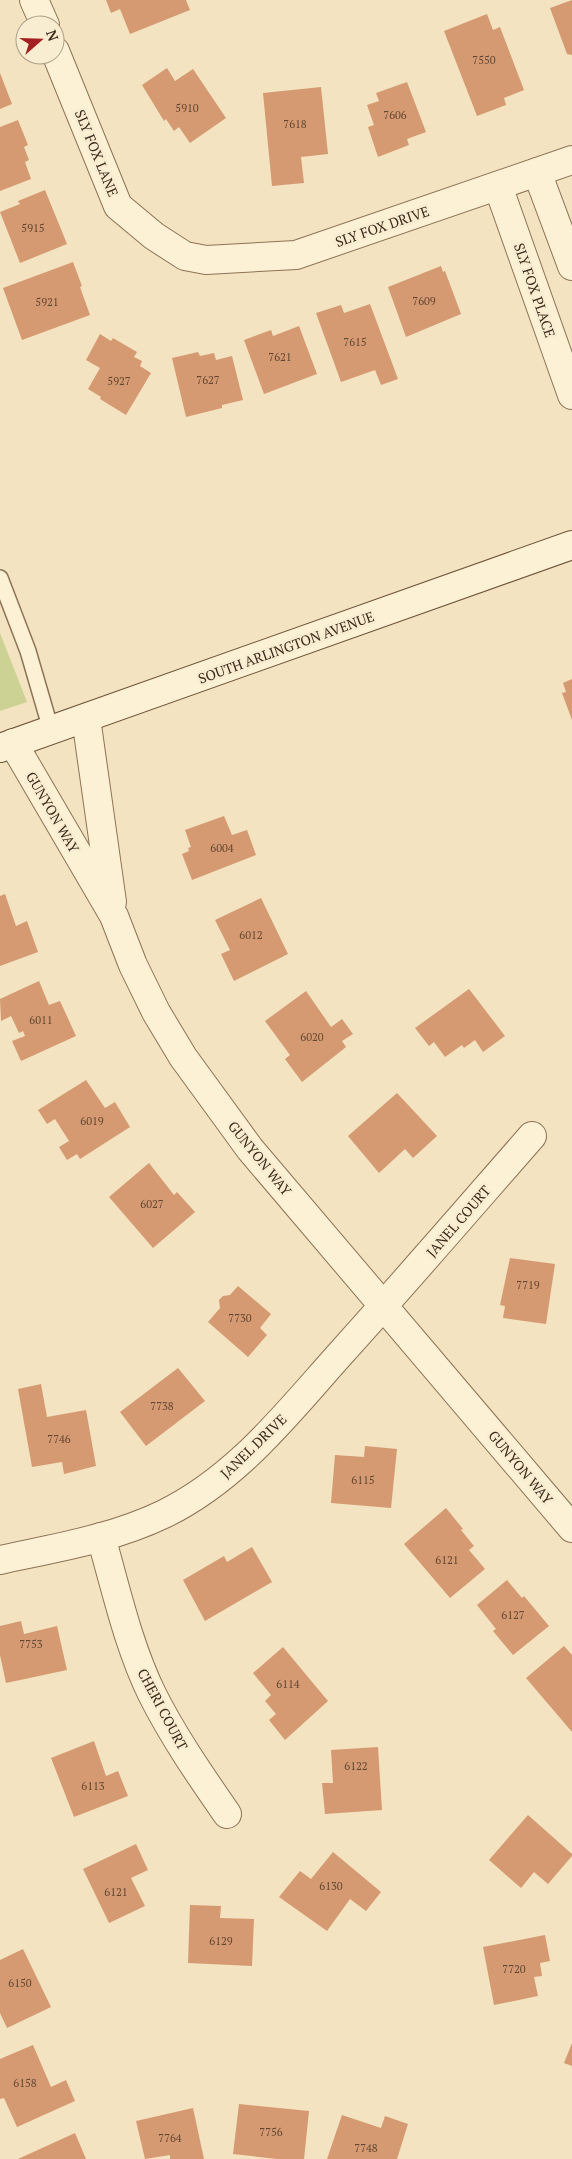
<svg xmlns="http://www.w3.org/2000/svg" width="572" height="2159" viewBox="0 0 572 2159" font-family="'PT Serif',serif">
	<rect width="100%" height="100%" fill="#f3e3c1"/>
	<!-- green -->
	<path fill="#cbd293" d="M 0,633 L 27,702 L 0,711 Z"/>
	<!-- building -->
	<g fill="#d59a72">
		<path d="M 106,0 L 186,0 L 190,10 L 130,34 L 120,9 L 111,13 Z"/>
		<path d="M 572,0 L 572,55 L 567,54 L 550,8 Z"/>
		<path d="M 487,14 L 493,30 L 500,27 L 524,90 L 504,98 L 506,105 L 477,116 L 444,31 Z"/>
		<path d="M 167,68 L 175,81 L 193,69 L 226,118 L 190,143 L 179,127 L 174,131 L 166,119 L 164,121 L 142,85 Z"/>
		<path d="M 0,73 L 12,104 L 0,109 Z"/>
		<path d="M 407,82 L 426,132 L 407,139 L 409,145 L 378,157 L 368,127 L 374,125 L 367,105 L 379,101 L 376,93 Z"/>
		<path d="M 321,87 L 328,154 L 301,157 L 304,183 L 272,186 L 263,93 Z"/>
		<path d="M 18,120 L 28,145 L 24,147 L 29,160 L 25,162 L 31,179 L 0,191 L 0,127 Z"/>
		<path d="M 45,190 L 67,244 L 20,263 L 0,212 L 20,204 L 18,201 Z"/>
		<path d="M 73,262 L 82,286 L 80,287 L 90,315 L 22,340 L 3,288 Z"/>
		<path d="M 441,266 L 443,272 L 445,271 L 461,314 L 406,337 L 388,287 Z"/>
		<path d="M 370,304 L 398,379 L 381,385 L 375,370 L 341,382 L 316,313 L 341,305 L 344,313 Z"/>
		<path d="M 299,326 L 317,374 L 264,394 L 244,340 L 271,330 L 273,336 Z"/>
		<path d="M 100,334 L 111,341 L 113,338 L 137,352 L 134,357 L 142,361 L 140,366 L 151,373 L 126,415 L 100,399 L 101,397 L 88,389 L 100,368 L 86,360 Z"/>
		<path d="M 198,352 L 200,356 L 214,353 L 216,360 L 232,356 L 243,400 L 222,405 L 222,408 L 186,417 L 172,358 Z"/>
		<path d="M 572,679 L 572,720 L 562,693 L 566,692 L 563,683 Z"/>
		<path d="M 224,816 L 232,835 L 247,830 L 256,855 L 192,880 L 182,854 L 189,851 L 188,848 L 191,847 L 185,830 Z"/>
		<path d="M 5,894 L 16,926 L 27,921 L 38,952 L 0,966 L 0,896 Z"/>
		<path d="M 261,898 L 288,954 L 234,981 L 221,954 L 230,950 L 215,920 Z"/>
		<path d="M 39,981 L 49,1005 L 60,1001 L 76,1036 L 21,1061 L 12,1041 L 25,1036 L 23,1031 L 19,1033 L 11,1016 L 1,1021 L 0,999 Z"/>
		<path d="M 469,989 L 505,1036 L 483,1052 L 475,1040 L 464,1048 L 462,1045 L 445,1057 L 434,1042 L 429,1046 L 415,1028 Z"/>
		<path d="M 306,991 L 331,1027 L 342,1019 L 353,1034 L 342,1041 L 346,1047 L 302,1082 L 285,1059 L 290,1055 L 265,1021 Z"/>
		<path d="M 86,1080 L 105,1108 L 115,1102 L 130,1127 L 80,1159 L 77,1154 L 67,1160 L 59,1147 L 69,1141 L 55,1119 L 47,1124 L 38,1110 Z"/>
		<path d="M 397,1093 L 437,1136 L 413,1158 L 405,1149 L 379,1173 L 348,1136 Z"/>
		<path d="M 149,1163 L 174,1195 L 177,1192 L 195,1212 L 153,1248 L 109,1197 Z"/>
		<path d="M 510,1258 L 555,1264 L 546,1324 L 503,1318 L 505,1306 L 500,1305 Z"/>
		<path d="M 238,1286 L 271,1314 L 260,1328 L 267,1335 L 248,1357 L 208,1322 L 220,1308 L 219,1300 L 223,1296 L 230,1295 Z"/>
		<path d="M 178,1368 L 205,1401 L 146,1446 L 120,1412 Z"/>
		<path d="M 41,1384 L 47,1417 L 86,1410 L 96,1466 L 64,1474 L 62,1462 L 32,1467 L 18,1389 Z"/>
		<path d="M 365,1446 L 397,1449 L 391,1508 L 331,1503 L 335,1455 L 364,1457 Z"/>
		<path d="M 446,1508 L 463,1529 L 461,1530 L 474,1546 L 469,1550 L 485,1569 L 450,1598 L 404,1544 Z"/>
		<path d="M 252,1547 L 272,1582 L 205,1621 L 183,1580 L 224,1556 L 227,1562 Z"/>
		<path d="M 507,1580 L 522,1598 L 524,1596 L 549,1626 L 513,1655 L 493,1631 L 496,1629 L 477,1605 Z"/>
		<path d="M 21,1621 L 24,1634 L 57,1626 L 67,1670 L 6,1683 L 0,1655 L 0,1626 Z"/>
		<path d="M 564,1646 L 572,1655 L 572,1732 L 526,1678 Z"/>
		<path d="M 283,1647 L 328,1701 L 285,1740 L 269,1720 L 276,1714 L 265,1701 L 271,1695 L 253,1673 Z"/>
		<path d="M 94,1741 L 106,1776 L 118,1771 L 128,1796 L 74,1817 L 51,1758 Z"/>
		<path d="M 378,1747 L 382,1810 L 325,1814 L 322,1783 L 333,1783 L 331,1750 Z"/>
		<path d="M 528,1815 L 572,1854 L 572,1856 L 548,1884 L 534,1872 L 521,1888 L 489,1860 Z"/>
		<path d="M 136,1844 L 148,1870 L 131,1878 L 145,1906 L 109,1923 L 83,1869 Z"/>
		<path d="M 333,1852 L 381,1892 L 366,1911 L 350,1899 L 327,1931 L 279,1897 L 300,1871 L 311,1879 Z"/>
		<path d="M 190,1905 L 221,1906 L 220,1918 L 254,1919 L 252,1966 L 188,1963 Z"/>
		<path d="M 545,1935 L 550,1961 L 540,1963 L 542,1976 L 534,1977 L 538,1996 L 494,2005 L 483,1947 Z"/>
		<path d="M 23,1949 L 51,2007 L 7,2028 L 0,2013 L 0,1960 Z"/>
		<path d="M 572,2043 L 572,2066 L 564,2063 Z"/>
		<path d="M 33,2045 L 51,2087 L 66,2080 L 75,2101 L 17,2127 L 4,2098 L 0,2099 L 0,2059 Z"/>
		<path d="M 239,2104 L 309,2111 L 304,2159 L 277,2159 L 233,2154 Z"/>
		<path d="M 193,2108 L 204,2159 L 170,2159 L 170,2155 L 145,2159 L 136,2121 Z"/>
		<path d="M 342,2115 L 381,2128 L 385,2116 L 408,2124 L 397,2159 L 327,2159 Z"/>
		<path d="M 75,2133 L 86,2159 L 18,2159 Z"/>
	</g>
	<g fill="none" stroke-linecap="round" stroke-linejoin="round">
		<!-- lane casing -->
		<g stroke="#8e7356" stroke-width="18">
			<path id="lane" d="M 0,578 L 28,651 L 51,730"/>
		</g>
		<!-- street casing -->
		<g stroke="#8e7356" stroke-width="30">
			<g id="street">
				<path d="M 34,0 L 45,25"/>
				<path d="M 55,51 L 118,206 L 154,236 L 185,256 L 206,260 L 296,255 L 572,160"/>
				<path d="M 537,172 L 572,266"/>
				<path d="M 498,186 L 572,395"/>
				<path d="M 86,718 L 112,902"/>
				<path d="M 13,743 L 114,916 L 133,965 L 156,1012 L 183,1057 L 250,1149 L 572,1528"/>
				<path d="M 101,1537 C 116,1589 128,1645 152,1694 C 173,1736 200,1775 227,1814"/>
				<path d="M 0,1560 C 55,1548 112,1539 164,1514 C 238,1478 288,1412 342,1352 C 406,1281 469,1208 532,1136"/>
			</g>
		</g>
		<!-- secondary casing -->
		<g stroke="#705439" stroke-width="30">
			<path id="secondary" d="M 0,748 L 572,545"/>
		</g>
		<!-- lane -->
		<use href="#lane" stroke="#fcf0d5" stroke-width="15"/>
		<!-- street -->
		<use href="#street" stroke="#fcf0d5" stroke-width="28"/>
		<!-- secondary -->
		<use href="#secondary" stroke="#fcf0d5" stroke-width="28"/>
	</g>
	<g text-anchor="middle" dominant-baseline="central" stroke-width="5" stroke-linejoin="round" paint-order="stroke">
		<!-- number labels -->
		<g font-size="11" fill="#624732">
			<text x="484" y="60">7550</text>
			<text x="187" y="108">5910</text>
			<text x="395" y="115">7606</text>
			<text x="295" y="124">7618</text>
			<text x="33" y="228">5915</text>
			<text x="424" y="301">7609</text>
			<text x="47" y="302">5921</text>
			<text x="355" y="342">7615</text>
			<text x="280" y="357">7621</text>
			<text x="208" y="380">7627</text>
			<text x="119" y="381">5927</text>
			<text x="222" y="848">6004</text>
			<text x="251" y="935">6012</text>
			<text x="41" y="1020">6011</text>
			<text x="312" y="1037">6020</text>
			<text x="92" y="1121">6019</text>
			<text x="152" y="1204">6027</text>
			<text x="528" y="1285">7719</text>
			<text x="240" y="1318">7730</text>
			<text x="162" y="1406">7738</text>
			<text x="59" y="1439">7746</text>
			<text x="363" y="1480">6115</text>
			<text x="447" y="1560">6121</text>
			<text x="513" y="1615">6127</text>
			<text x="31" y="1644">7753</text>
			<text x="288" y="1684">6114</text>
			<text x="356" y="1766">6122</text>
			<text x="93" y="1786">6113</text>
			<text x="331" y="1886">6130</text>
			<text x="116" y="1892">6121</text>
			<text x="221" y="1941">6129</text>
			<text x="514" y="1969">7720</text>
			<text x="20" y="1983">6150</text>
			<text x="25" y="2083">6158</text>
			<text x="271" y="2132">7756</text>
			<text x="170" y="2138">7764</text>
			<text x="366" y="2148">7748</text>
		</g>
		<!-- street labels -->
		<g font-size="14" fill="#3c2b1c" stroke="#f9edd1">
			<text transform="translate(97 153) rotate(68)">SLY FOX LANE</text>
			<text transform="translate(382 226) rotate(-19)">SLY FOX DRIVE</text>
			<text transform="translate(535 290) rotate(71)">SLY FOX PLACE</text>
			<text transform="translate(286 647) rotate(-20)">SOUTH ARLINGTON AVENUE</text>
			<text transform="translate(53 812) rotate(60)">GUNYON WAY</text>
			<text transform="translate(260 1158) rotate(51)">GUNYON WAY</text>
			<text transform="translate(458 1221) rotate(-49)">JANEL COURT</text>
			<text transform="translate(253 1446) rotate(-44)">JANEL DRIVE</text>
			<text transform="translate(521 1467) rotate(50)">GUNYON WAY</text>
			<text transform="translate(163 1709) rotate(62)">CHERI COURT</text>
		</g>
	</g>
	<!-- north arrow -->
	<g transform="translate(40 40) rotate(70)"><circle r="24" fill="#f9edd1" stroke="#ad9f89"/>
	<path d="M0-4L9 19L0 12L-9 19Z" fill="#a41f22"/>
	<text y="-8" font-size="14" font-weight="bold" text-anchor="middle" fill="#3c2b1c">N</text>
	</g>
</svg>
